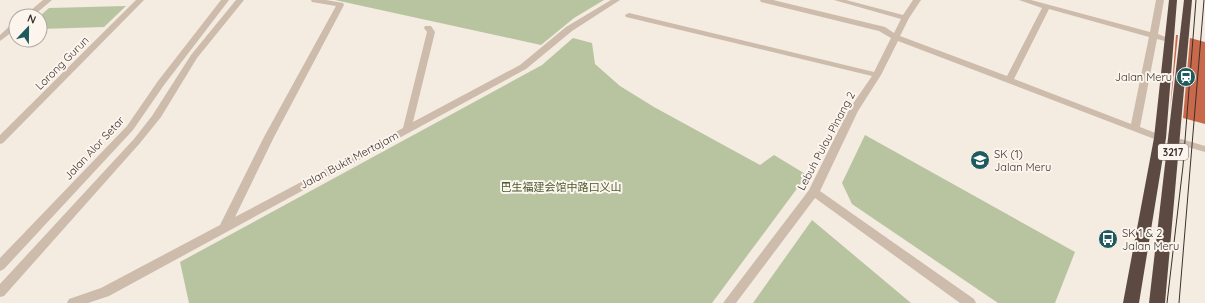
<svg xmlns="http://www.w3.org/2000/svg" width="1205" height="303" viewBox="0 0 1205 303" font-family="Quicksand,'Noto Sans SC',sans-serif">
	<rect width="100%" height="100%" fill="#f4ebe1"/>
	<!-- green -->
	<g fill="#b8c4a0">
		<path d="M 335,0 L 604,0 L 574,18 L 541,45 Z"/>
		<path d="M 126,6 L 104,27 L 40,29 L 40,16 L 49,8 Z"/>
		<path d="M 573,38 L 592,43 L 595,64 L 620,86 L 654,107 L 760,165 L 774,155 L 807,175 L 712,303 L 189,303 L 180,262 L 542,65 Z"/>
		<path d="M 865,135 L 1075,252 L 1055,303 L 998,303 L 852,204 L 842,183 Z"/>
		<path d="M 812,220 L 911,303 L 753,303 Z"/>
	</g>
	<!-- building -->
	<g fill="#c8694b">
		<path d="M 1176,35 L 1178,35 L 1170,111 Z"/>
		<path d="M 1190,38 L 1205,42 L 1205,124 L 1183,118 Z"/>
	</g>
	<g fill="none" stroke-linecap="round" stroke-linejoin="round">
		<!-- street -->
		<g fill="#cdbbac" fill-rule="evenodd">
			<path d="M 43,0 L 52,0 L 33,16 L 24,16 Z"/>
			<path d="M 136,0 L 144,0 L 3,143 L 0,144 L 0,135 Z"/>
			<path d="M 221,0 L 229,0 L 164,85 L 133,130 L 4,269 L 0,271 L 0,258 L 127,126 L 158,81 Z"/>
			<path d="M 236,0 L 244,0 L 197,58 L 161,117 L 140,143 L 4,296 L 0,297 L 0,284 L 134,139 L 152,116 L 191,55 Z"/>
			<path d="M 311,0 L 326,0 L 343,3 L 344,5 L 274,137 L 235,217 L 403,128 L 427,32 L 424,28 L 425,26 L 431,26 L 435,32 L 413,122 L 520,65 L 566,27 L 611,0 L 620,0 L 572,31 L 526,69 L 109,296 L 88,303 L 67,303 L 69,299 L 101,288 L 220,225 L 264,137 L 336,6 L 312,2 Z"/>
			<path d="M 760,0 L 773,0 L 885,27 L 894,33 L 901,19 L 834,0 L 846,0 L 903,15 L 913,0 L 921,0 L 909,18 L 900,36 L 1007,76 L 1042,8 L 1019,0 L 1031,0 L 1150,32 L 1156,0 L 1164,0 L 1158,34 L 1173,40 L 1169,42 L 1157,39 L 1140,127 L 1163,136 L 1165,138 L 1160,141 L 1157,140 L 898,41 L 881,75 L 858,111 L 820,191 L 974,299 L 976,303 L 960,303 L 815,198 L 736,303 L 723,303 L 809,190 L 848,111 L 872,76 L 626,17 L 625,15 L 629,13 L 874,72 L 891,38 L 879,31 L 761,2 ZM 1049,9 L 1149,37 L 1131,124 L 1014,79 Z"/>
			<path d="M 13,23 L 16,23 L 16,29 L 0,41 L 0,35 Z"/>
			<path d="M 1174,137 L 1205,146 L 1205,152 L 1171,142 L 1169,140 L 1171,138 Z"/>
		</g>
		<!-- highway -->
		<g fill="#5c4a42" fill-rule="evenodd">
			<path d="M 1169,0 L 1177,0 L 1166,138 L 1139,303 L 1123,303 L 1154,138 Z"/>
			<path d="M 1184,0 L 1192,0 L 1165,303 L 1149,303 Z"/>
		</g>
		<!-- tram -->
		<g stroke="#3b302b" stroke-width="1">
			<path d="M 1167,303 L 1183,166 L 1196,0"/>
			<path d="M 1179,303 L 1204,0"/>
		</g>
	</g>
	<!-- icons -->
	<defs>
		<g id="station-disc" transform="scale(1)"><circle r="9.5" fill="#1f5a5e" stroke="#fbf5ee"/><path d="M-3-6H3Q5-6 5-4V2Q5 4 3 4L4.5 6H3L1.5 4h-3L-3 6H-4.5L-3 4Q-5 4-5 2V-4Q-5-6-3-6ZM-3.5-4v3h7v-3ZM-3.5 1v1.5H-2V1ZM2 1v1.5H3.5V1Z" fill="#fff"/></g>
		<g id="school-disc" transform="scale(1)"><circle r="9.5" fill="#1f5a5e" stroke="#fbf5ee"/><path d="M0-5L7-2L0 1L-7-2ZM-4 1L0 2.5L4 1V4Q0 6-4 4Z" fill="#fff"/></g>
		<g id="bus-disc" transform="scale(1)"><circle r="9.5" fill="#1f5a5e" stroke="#fbf5ee"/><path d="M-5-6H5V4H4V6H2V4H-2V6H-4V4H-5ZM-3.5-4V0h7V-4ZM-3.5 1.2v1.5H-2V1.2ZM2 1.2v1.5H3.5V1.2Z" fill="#fff"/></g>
	</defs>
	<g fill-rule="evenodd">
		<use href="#station-disc" x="1186" y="77"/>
		<use href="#school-disc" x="980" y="160"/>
		<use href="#bus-disc" x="1108" y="239"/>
	</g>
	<g text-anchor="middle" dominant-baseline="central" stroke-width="4" stroke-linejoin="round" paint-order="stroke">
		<!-- shield labels -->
		<rect fill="#fbf5ee" stroke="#756b66" stroke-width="1" x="1158" y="144" width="30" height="16" rx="3"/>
		<g font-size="10" font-weight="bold" fill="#3b302b">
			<text x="1173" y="152">3217</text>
		</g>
		<!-- street labels -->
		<g font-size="11" fill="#3b302b" stroke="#fbf5ee">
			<text transform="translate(62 63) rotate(-45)">Lorong Gurun</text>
			<text transform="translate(826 141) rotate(-62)">Lebuh Pulau Pinang 2</text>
			<text transform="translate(94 148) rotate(-47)">Jalan Alor Setar</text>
			<text transform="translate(349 160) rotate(-28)">Jalan Bukit Mertajam</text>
		</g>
		<!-- poi labels -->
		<g font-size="11" fill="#3b302b" stroke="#fbf5ee" text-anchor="start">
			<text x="1172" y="77" text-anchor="end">Jalan Meru</text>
			<text x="994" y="154">SK (1)<tspan x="994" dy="13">Jalan Meru</tspan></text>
			<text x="1122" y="233">SK 1 &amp; 2<tspan x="1122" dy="13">Jalan Meru</tspan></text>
		</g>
		<!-- park labels -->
		<g font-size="11" fill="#4a5a2e" stroke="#fbf5ee">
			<text x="561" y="187">巴生福建会馆中路口义山</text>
		</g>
	</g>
	<!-- north arrow -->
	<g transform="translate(28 28) rotate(22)"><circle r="19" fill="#fbf5ee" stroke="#aea6a0"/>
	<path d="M0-3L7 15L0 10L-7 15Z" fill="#1f5a5e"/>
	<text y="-6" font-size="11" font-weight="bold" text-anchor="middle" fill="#3b302b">N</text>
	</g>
</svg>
